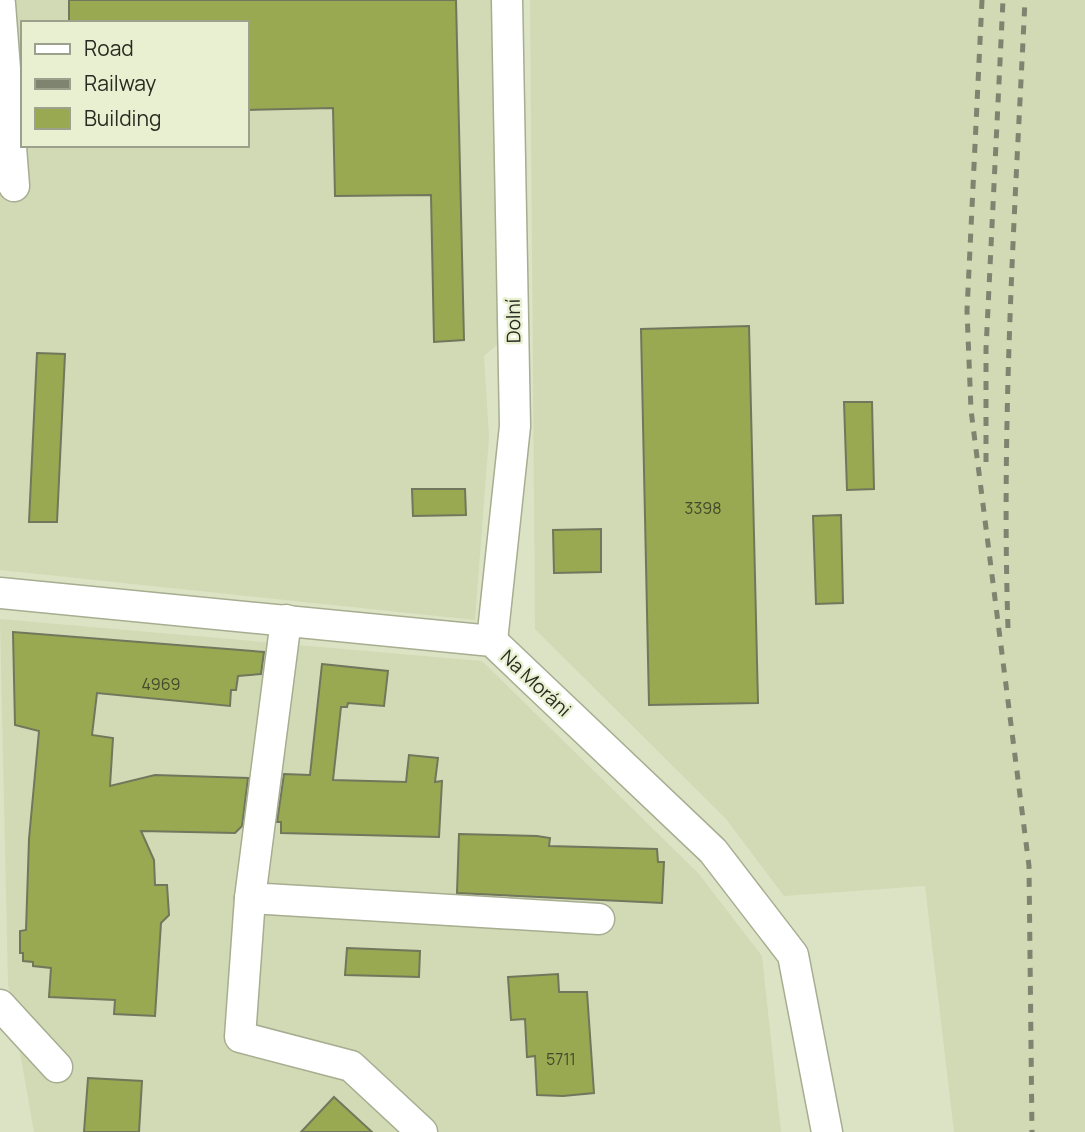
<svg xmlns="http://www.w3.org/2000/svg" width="1085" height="1132" viewBox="0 0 1085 1132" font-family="Manrope,sans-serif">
	<rect width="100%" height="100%" fill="#dce3c5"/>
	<!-- built -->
	<g fill="#d1dab4" fill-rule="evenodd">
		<path d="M 0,0 L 496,0 L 499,343 L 484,356 L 489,437 L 475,620 L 0,570 ZM 23,23 L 247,23 L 247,145 L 23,145 Z"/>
		<path d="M 530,0 L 1085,0 L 1085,1132 L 954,1132 L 925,886 L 784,896 L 726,819 L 535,629 Z"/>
		<path d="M 0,619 L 482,661 L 699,874 L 762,956 L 781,1132 L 34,1132 L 8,985 Z"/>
	</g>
	<!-- building -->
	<g fill="#99a951" stroke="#71775c" stroke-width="2">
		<path d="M 69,0 L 456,0 L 464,340 L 434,342 L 431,195 L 335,196 L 333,108 L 247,110 L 247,23 L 69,23 Z"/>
		<path d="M 749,326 L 758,703 L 649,705 L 641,329 Z"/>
		<path d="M 37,353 L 65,354 L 57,522 L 29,522 Z"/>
		<path d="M 844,402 L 872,402 L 874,489 L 847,490 Z"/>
		<path d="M 412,489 L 465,489 L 466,515 L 413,516 Z"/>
		<path d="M 841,515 L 843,603 L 816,604 L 813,516 Z"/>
		<path d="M 601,529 L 601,572 L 554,573 L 553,530 Z"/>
		<path d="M 13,632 L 264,652 L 261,674 L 238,676 L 236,690 L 231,690 L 230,706 L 97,693 L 92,735 L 113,738 L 110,786 L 155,775 L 248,778 L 242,826 L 235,833 L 141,831 L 154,860 L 155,885 L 167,885 L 169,915 L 161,923 L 155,1016 L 114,1014 L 115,1000 L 49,997 L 51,968 L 33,966 L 33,962 L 23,961 L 23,953 L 20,953 L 20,931 L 26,930 L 29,839 L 39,731 L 15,725 Z"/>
		<path d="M 322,664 L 388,671 L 384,706 L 348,703 L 347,707 L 341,707 L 333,780 L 406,782 L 409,755 L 438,758 L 435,782 L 442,781 L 439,837 L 281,833 L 281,822 L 277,822 L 284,774 L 310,775 Z"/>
		<path d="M 459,834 L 537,836 L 550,838 L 549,846 L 657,849 L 658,862 L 664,862 L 662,903 L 457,893 Z"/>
		<path d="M 347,948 L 420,951 L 419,977 L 345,975 Z"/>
		<path d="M 558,974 L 559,992 L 587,992 L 594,1093 L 563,1096 L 537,1095 L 535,1056 L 527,1057 L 525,1019 L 511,1020 L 508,977 Z"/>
		<path d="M 88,1078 L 142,1081 L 139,1132 L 84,1132 Z"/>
		<path d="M 334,1097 L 372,1132 L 301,1132 Z"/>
	</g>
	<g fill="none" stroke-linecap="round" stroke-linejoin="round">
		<!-- minor casing -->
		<g stroke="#a6ad90" stroke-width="33">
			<g id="minor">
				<path d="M 0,4 L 14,186"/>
				<path d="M 0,593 L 492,641 L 713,851 L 793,955 L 827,1132"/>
				<path d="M 286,620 L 250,898 L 599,919"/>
				<path d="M 492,641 L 515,426 L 507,0"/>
				<path d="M 250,898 L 240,1037 L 351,1066 L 422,1132"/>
				<path d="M 0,1005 L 57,1067"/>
			</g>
		</g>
		<!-- minor -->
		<use href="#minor" stroke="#fff" stroke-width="30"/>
		<!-- rail -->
		<g stroke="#7f8470" stroke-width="5" stroke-dasharray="9 9" stroke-linecap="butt">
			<path d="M 982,0 L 967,311 L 971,410 L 1029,866 L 1032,1132"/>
			<path d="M 986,462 L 986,349 L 1003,0"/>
			<path d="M 1008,628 C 1001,419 1015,209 1025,0"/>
		</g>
	</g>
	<g text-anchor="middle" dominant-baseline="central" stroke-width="5" stroke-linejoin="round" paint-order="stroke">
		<!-- number labels -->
		<g font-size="16" fill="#444a2c">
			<text x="703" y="508">3398</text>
			<text x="161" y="684">4969</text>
			<text x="561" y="1059">5711</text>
		</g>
		<!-- street labels -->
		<g font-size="19" fill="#282b20" stroke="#e9f0d2">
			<text transform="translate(513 321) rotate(-91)">Dolní</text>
			<text transform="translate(536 683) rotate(43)">Na Moráni</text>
		</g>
	</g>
	<!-- legend -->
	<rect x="21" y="21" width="228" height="126" fill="#e9f0d2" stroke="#9ca18b" stroke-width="2"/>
	<rect x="35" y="44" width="35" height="10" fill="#ffffff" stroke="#9ca18b" stroke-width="2"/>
	<text x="84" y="56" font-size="21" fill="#282b20">Road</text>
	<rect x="35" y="79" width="35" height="10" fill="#7f8470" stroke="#9ca18b" stroke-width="2"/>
	<text x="84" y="91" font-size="21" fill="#282b20">Railway</text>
	<rect x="35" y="108" width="35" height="21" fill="#99a951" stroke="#9ca18b" stroke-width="2"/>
	<text x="84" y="126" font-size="21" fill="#282b20">Building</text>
</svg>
